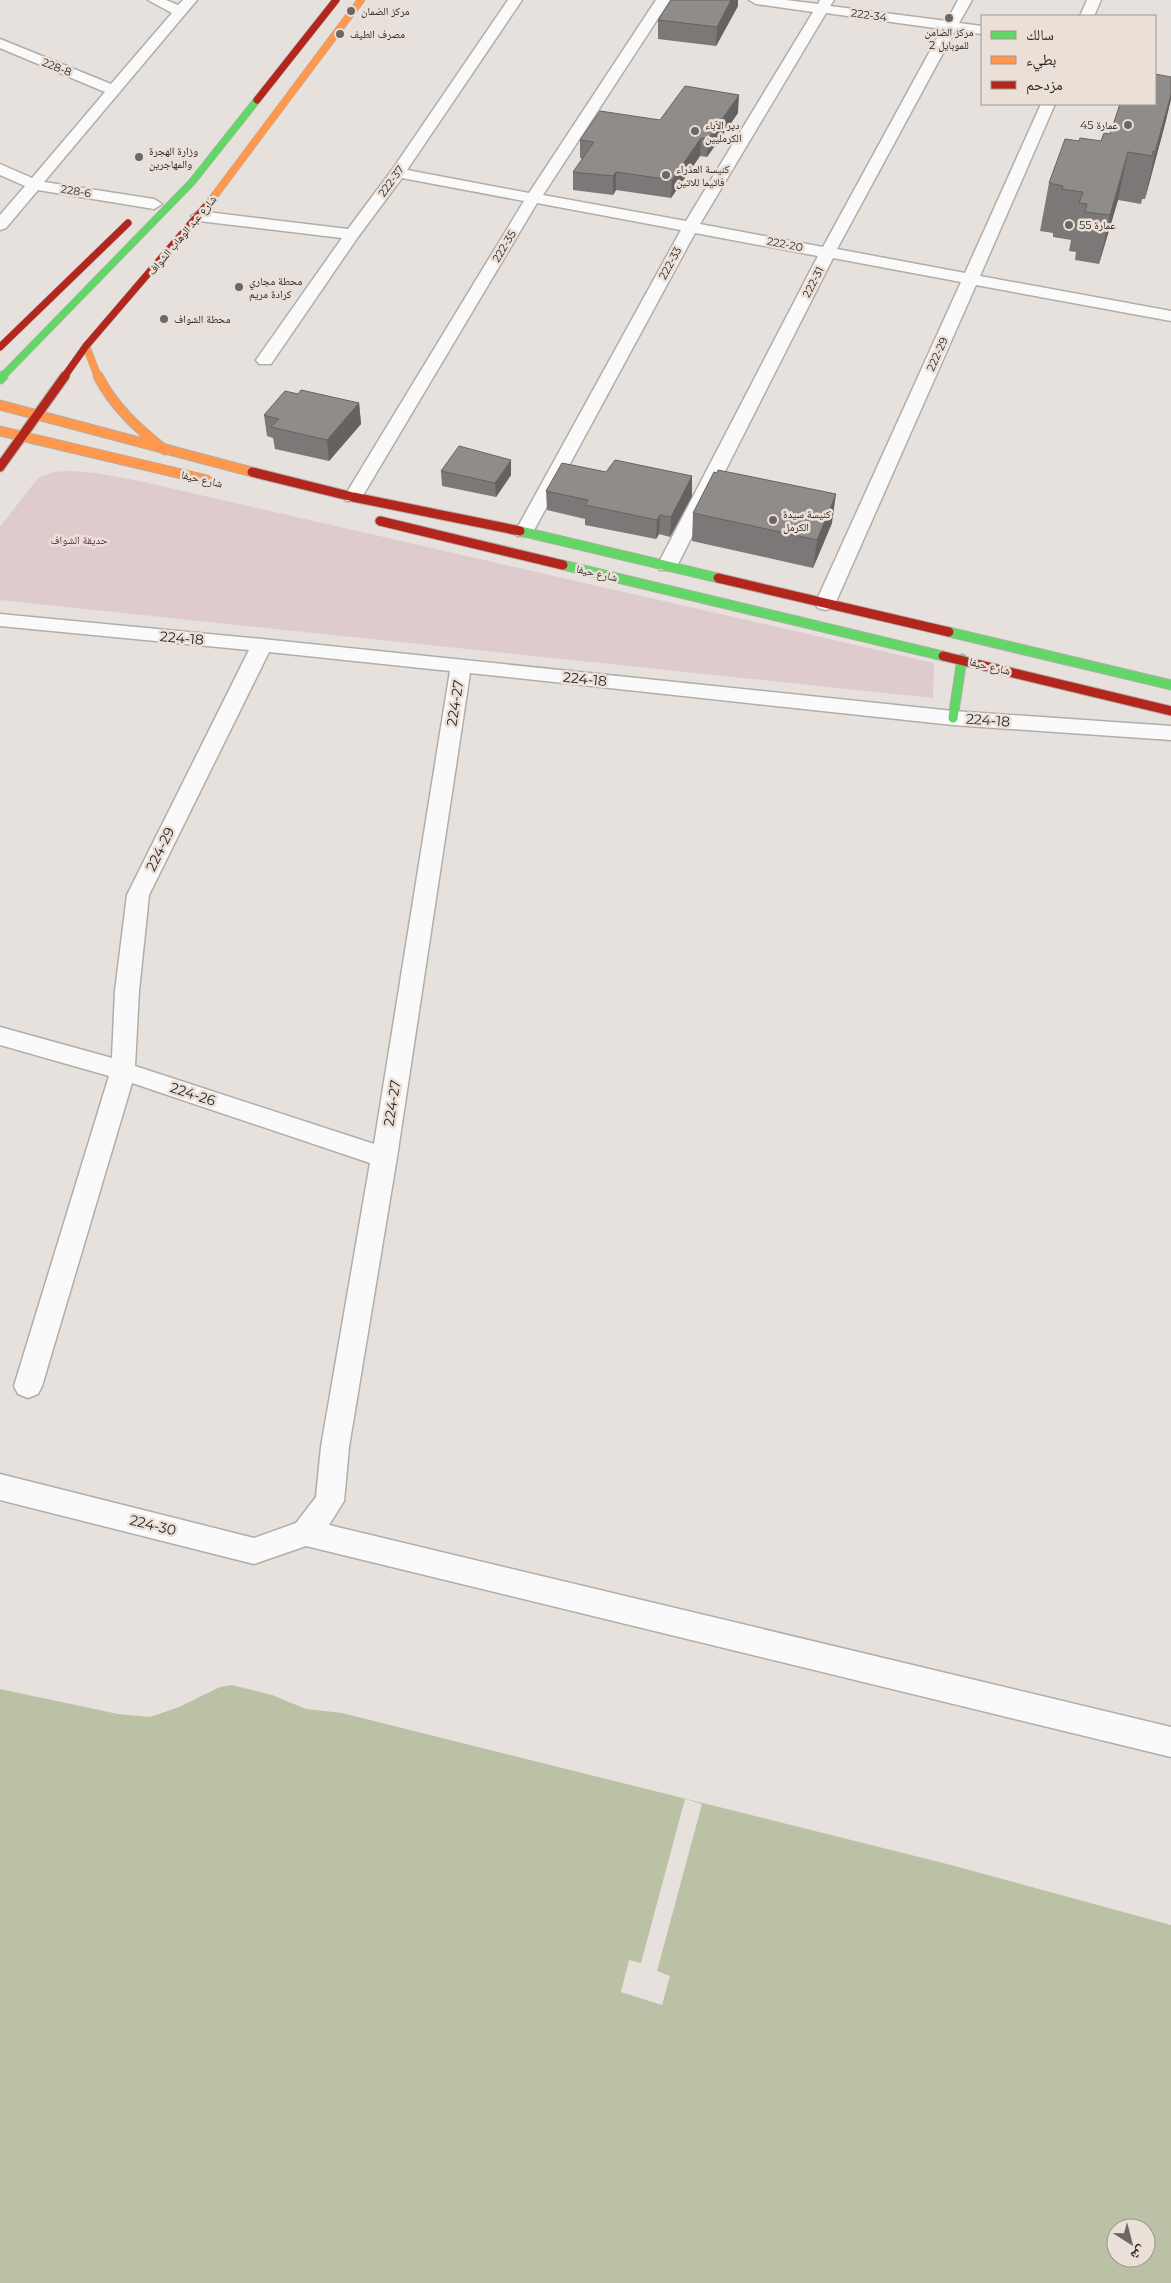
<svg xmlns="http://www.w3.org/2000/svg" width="1171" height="2283" viewBox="0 0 1171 2283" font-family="Montserrat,'Noto Naskh Arabic',sans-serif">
	<rect width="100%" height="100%" fill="#e6e1dc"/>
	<!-- green -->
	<path fill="#dfcace" d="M 70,471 L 97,473 L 139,481 L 934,663 L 933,698 L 0,600 L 0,527 L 38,478 L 53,472 Z"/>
	<!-- water -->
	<path fill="#bbc1a5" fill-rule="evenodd" d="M 232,1685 L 272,1695 L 306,1709 L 342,1713 L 951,1865 L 1171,1925 L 1171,2283 L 0,2283 L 0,1689 L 118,1714 L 150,1717 L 179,1707 L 220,1687 ZM 1116,2228 L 1146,2228 L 1146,2258 L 1116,2258 Z"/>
	<!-- pier -->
	<path fill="#e6e1dc" d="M 685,1799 L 702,1804 L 657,1971 L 670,1976 L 662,2005 L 621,1992 L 629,1960 L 641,1963 Z"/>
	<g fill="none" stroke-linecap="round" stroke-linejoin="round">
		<!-- street casing -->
		<g stroke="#b1ada9" stroke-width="3">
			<g id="street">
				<path d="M 148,0 L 166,0 L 178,5 L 183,0 L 197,0 L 44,182 L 154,199 L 162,204 L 154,209 L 38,190 L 6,228 L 0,230 L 0,215 L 25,186 L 0,175 L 0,164 L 32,178 L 105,92 L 0,48 L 0,39 L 111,84 L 172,13 Z"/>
				<path d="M 508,0 L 522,0 L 407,170 L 529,193 L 656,0 L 670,0 L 543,195 L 686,221 L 813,12 L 756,4 L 749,0 L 786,0 L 818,4 L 820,0 L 834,0 L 830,6 L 947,21 L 958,0 L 972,0 L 959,23 L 982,26 L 982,34 L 955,31 L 837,249 L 965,273 L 1041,104 L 1055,104 L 980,276 L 1171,311 L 1171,321 L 976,285 L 835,604 L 832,608 L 825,610 L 818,608 L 815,604 L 961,282 L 833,258 L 677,566 L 674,570 L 660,570 L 657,566 L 818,256 L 695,233 L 533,532 L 531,536 L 517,536 L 515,532 L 681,230 L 537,203 L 362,497 L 360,501 L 346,501 L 344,497 L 524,201 L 402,178 L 358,237 L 271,364 L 259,364 L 256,360 L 342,238 L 199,221 L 191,216 L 199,211 L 348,229 L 392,170 ZM 826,13 L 942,29 L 823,247 L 700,224 Z"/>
				<path d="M 1087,0 L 1101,0 L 1094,16 L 1080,16 Z"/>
				<path d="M 0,614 L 262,639 L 953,711 L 1171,726 L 1171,740 L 953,725 L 470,673 L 397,1157 L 349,1447 L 344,1501 L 329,1525 L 1171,1727 L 1171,1757 L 306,1546 L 254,1564 L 0,1500 L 0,1474 L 254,1538 L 296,1523 L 316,1497 L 321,1447 L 370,1163 L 132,1083 L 42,1386 L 38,1394 L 28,1398 L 18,1394 L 14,1386 L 109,1076 L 0,1045 L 0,1027 L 112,1058 L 115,991 L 127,895 L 249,650 L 0,626 ZM 269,652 L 450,671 L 374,1144 L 135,1066 L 139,991 L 149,895 Z"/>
			</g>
		</g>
		<!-- fast-far1 casing -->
		<g stroke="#b1ada9" stroke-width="8">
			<path id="fast-far1" d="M 2,377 L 192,182 L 257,100"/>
		</g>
		<!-- fast casing -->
		<g stroke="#b1ada9" stroke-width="11">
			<g id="fast">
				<path d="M 0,379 L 3,376"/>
				<path d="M 520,531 L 718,578"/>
				<path d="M 563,565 L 943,656"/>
				<path d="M 949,632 L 1171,685"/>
				<path d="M 953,718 L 962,659"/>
			</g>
		</g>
		<!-- slow-far1 casing -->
		<g stroke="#b1ada9" stroke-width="8">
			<g id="slow-far1">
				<path d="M 212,199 L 361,0"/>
				<path d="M 86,346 L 98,377"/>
			</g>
		</g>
		<!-- slow casing -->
		<g stroke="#b1ada9" stroke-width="11">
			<g id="slow">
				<path d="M 98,376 C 114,407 138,429 165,450"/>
				<path d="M 0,405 L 252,472"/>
				<path d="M 0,431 L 207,480"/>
			</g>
		</g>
		<!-- jam-far1 casing -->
		<g stroke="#b1ada9" stroke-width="8">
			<g id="jam-far1">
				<path d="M 257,100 L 336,0"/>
				<path d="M 0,347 L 128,223"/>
				<path d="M 64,377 L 86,346 L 212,199"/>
			</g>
		</g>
		<!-- jam casing -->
		<g stroke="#b1ada9" stroke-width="11">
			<g id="jam">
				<path d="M 0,467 L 65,376"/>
				<path d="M 252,472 L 353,497 L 520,531"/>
				<path d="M 380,521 L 563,565"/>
				<path d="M 718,578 L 949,632"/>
				<path d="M 943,656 L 1171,711"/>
			</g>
		</g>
		<!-- street -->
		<use href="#street" fill="#fbfafa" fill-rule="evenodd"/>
		<!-- fast-far1 -->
		<use href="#fast-far1" stroke="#63d668" stroke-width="7"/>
		<!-- fast -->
		<use href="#fast" stroke="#63d668" stroke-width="9"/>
		<!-- slow-far1 -->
		<use href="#slow-far1" stroke="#ff974d" stroke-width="7"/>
		<!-- slow -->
		<use href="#slow" stroke="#ff974d" stroke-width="9"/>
		<!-- jam-far1 -->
		<use href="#jam-far1" stroke="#b3261e" stroke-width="7"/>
		<!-- jam -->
		<use href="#jam" stroke="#b3261e" stroke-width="9"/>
	</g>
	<!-- wall -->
	<g fill="#7c7877">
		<path d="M 738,6 L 716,46 L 658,39 L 658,20 Z"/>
		<path d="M 1171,77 L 1171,99 L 1165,124 L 1145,199 L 1142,199 L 1141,204 L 1118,200 L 1099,264 L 1075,260 L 1076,252 L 1069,251 L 1071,240 L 1053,237 L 1053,233 L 1040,231 L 1049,183 L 1110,134 Z"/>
		<path d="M 738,113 L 707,157 L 700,156 L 671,198 L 616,190 L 613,195 L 573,190 L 573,172 L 583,159 L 580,158 L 580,140 L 660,120 Z"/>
		<path d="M 298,394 L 359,403 L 361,424 L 329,461 L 275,449 L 273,438 L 267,436 L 264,415 Z"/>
		<path d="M 441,471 L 511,475 L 496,497 L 442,486 Z"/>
		<path d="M 606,472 L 692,476 L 692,496 L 670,537 L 659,534 L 656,539 L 585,525 L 585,519 L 547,510 L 546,491 Z"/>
		<path d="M 693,513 L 832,523 L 813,568 L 692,541 Z"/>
	</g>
	<!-- shaded-wall -->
	<g fill="#656261">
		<path d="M 731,0 L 738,0 L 738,6 L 716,46 L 717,27 Z"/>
		<path d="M 739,95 L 738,113 L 707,157 L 708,139 Z"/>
		<path d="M 1171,95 L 1171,99 L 1165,124 L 1145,199 L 1155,152 Z"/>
		<path d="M 701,138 L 700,156 L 671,198 L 672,180 Z"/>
		<path d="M 1128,152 L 1118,200 L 1099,264 L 1110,215 Z"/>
		<path d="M 616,172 L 616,190 L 613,195 L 613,176 Z"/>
		<path d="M 359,403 L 361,424 L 329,461 L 327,440 Z"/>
		<path d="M 511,460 L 511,475 L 496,497 L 495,483 Z"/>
		<path d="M 692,476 L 692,496 L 670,537 L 671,517 Z"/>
		<path d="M 836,494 L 832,523 L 813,568 L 817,540 Z"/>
		<path d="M 660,515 L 659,534 L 656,539 L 657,520 Z"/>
	</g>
	<!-- building -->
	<g fill="#908c8a" stroke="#656261">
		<path d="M 671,0 L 731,0 L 717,27 L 658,20 Z"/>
		<path d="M 1155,74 L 1171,77 L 1171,95 L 1155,152 L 1153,151 L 1152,156 L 1128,152 L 1110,215 L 1085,212 L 1087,204 L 1079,203 L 1083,192 L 1062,189 L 1063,186 L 1049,183 L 1065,139 L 1079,141 L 1080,138 L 1101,141 L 1104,133 L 1110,134 L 1120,104 L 1155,104 Z"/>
		<path d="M 685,86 L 739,95 L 708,139 L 701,138 L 672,180 L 616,172 L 613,176 L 573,172 L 594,142 L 580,140 L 600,111 L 660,120 Z"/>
		<path d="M 301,390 L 359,403 L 327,440 L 271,427 L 279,419 L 264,415 L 285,391 L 298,394 Z"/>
		<path d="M 459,446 L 511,460 L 495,483 L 441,471 Z"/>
		<path d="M 615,460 L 692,476 L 671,517 L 660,515 L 657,520 L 585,505 L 588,500 L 546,491 L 562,463 L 606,472 Z"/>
		<path d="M 718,470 L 836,494 L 817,540 L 693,513 L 714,472 L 717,473 Z"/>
	</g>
	<!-- markers -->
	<g fill="#6c6764" stroke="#ebe0d7" stroke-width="2">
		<circle cx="351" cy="11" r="5"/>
		<circle cx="949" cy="18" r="5"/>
		<circle cx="340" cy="34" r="5"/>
		<circle cx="1128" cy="125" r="5"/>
		<circle cx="695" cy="131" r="5"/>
		<circle cx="139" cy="157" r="5"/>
		<circle cx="666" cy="175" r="5"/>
		<circle cx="1069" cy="225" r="5"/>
		<circle cx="239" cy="287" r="5"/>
		<circle cx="164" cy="319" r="5"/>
		<circle cx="773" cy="520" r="5"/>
	</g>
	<g text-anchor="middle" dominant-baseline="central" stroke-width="5" stroke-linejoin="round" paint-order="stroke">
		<!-- far-poi labels -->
		<g font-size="11" fill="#2b2623" stroke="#ebe0d7" text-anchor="start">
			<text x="361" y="11">مركز الضمان</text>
			<text x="949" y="32" text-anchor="middle">مركز الضامن<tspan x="949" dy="13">2 للموبايل</tspan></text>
			<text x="350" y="34">مصرف الطيف</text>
			<text x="705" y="125">دير الآباء<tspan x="705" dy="13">الكرمليين</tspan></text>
			<text x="1118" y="125" text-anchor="end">عمارة 45</text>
			<text x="149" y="151">وزارة الهجرة<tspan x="149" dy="13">والمهاجرين</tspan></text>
			<text x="676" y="169">كنيسة العذراء<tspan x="676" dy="13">فاتيما للاتين</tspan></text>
			<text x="1079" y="225">عمارة 55</text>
			<text x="249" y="281">محطة مجاري<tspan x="249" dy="13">كرادة مريم</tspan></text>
			<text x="174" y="319">محطة الشواف</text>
			<text x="783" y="514">كنيسة سيدة<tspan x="783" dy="13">الكرمل</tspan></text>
		</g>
		<!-- far-street labels -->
		<g font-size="11" fill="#2b2623" stroke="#ebe0d7">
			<text transform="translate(869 15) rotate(8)">222-34</text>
			<text transform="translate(57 67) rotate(22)">228-8</text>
			<text transform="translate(391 181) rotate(-54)">222-37</text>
			<text transform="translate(76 191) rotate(9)">228-6</text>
			<text transform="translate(182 235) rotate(-50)">شارع عبد الوهاب الشواف</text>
			<text transform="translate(785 244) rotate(11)">222-20</text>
			<text transform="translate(504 246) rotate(-59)">222-35</text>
			<text transform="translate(670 263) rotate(-62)">222-33</text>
			<text transform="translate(813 282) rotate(-63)">222-31</text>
			<text transform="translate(937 354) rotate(-66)">222-29</text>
			<text transform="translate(202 479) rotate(13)">شارع حيفا</text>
			<text transform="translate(597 573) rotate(13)">شارع حيفا</text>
			<text transform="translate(990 666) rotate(14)">شارع حيفا</text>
		</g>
		<!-- far-park labels -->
		<g font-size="11" fill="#652d42" stroke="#ebe0d7">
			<text x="79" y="540">حديقة الشواف</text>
		</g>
		<!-- street labels -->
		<g font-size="14" fill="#2b2623" stroke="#ebe0d7">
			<text transform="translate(182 638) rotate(5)">224-18</text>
			<text transform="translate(585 679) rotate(6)">224-18</text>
			<text transform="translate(455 703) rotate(-81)">224-27</text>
			<text transform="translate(988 720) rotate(4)">224-18</text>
			<text transform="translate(160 849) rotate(-64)">224-29</text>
			<text transform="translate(193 1094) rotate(18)">224-26</text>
			<text transform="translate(392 1103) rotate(-81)">224-27</text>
			<text transform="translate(153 1525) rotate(14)">224-30</text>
		</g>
	</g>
	<!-- legend -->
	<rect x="981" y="15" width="175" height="90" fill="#ebe0d7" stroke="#9e968f"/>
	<rect x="991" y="31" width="25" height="8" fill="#63d668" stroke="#9e968f"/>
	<text x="1026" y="40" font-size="15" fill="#2b2623">سالك</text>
	<rect x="991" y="56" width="25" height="8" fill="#ff974d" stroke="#9e968f"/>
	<text x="1026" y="65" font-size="15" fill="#2b2623">بطيء</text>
	<rect x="991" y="81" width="25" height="8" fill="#b3261e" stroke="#9e968f"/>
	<text x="1026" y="90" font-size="15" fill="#2b2623">مزدحم</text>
	<!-- north arrow -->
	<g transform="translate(1131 2243) rotate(144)"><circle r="24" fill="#ebe0d7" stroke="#9e968f"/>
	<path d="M0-4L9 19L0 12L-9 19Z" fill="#6c6764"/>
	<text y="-8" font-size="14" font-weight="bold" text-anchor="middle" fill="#2b2623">ش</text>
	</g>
</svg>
